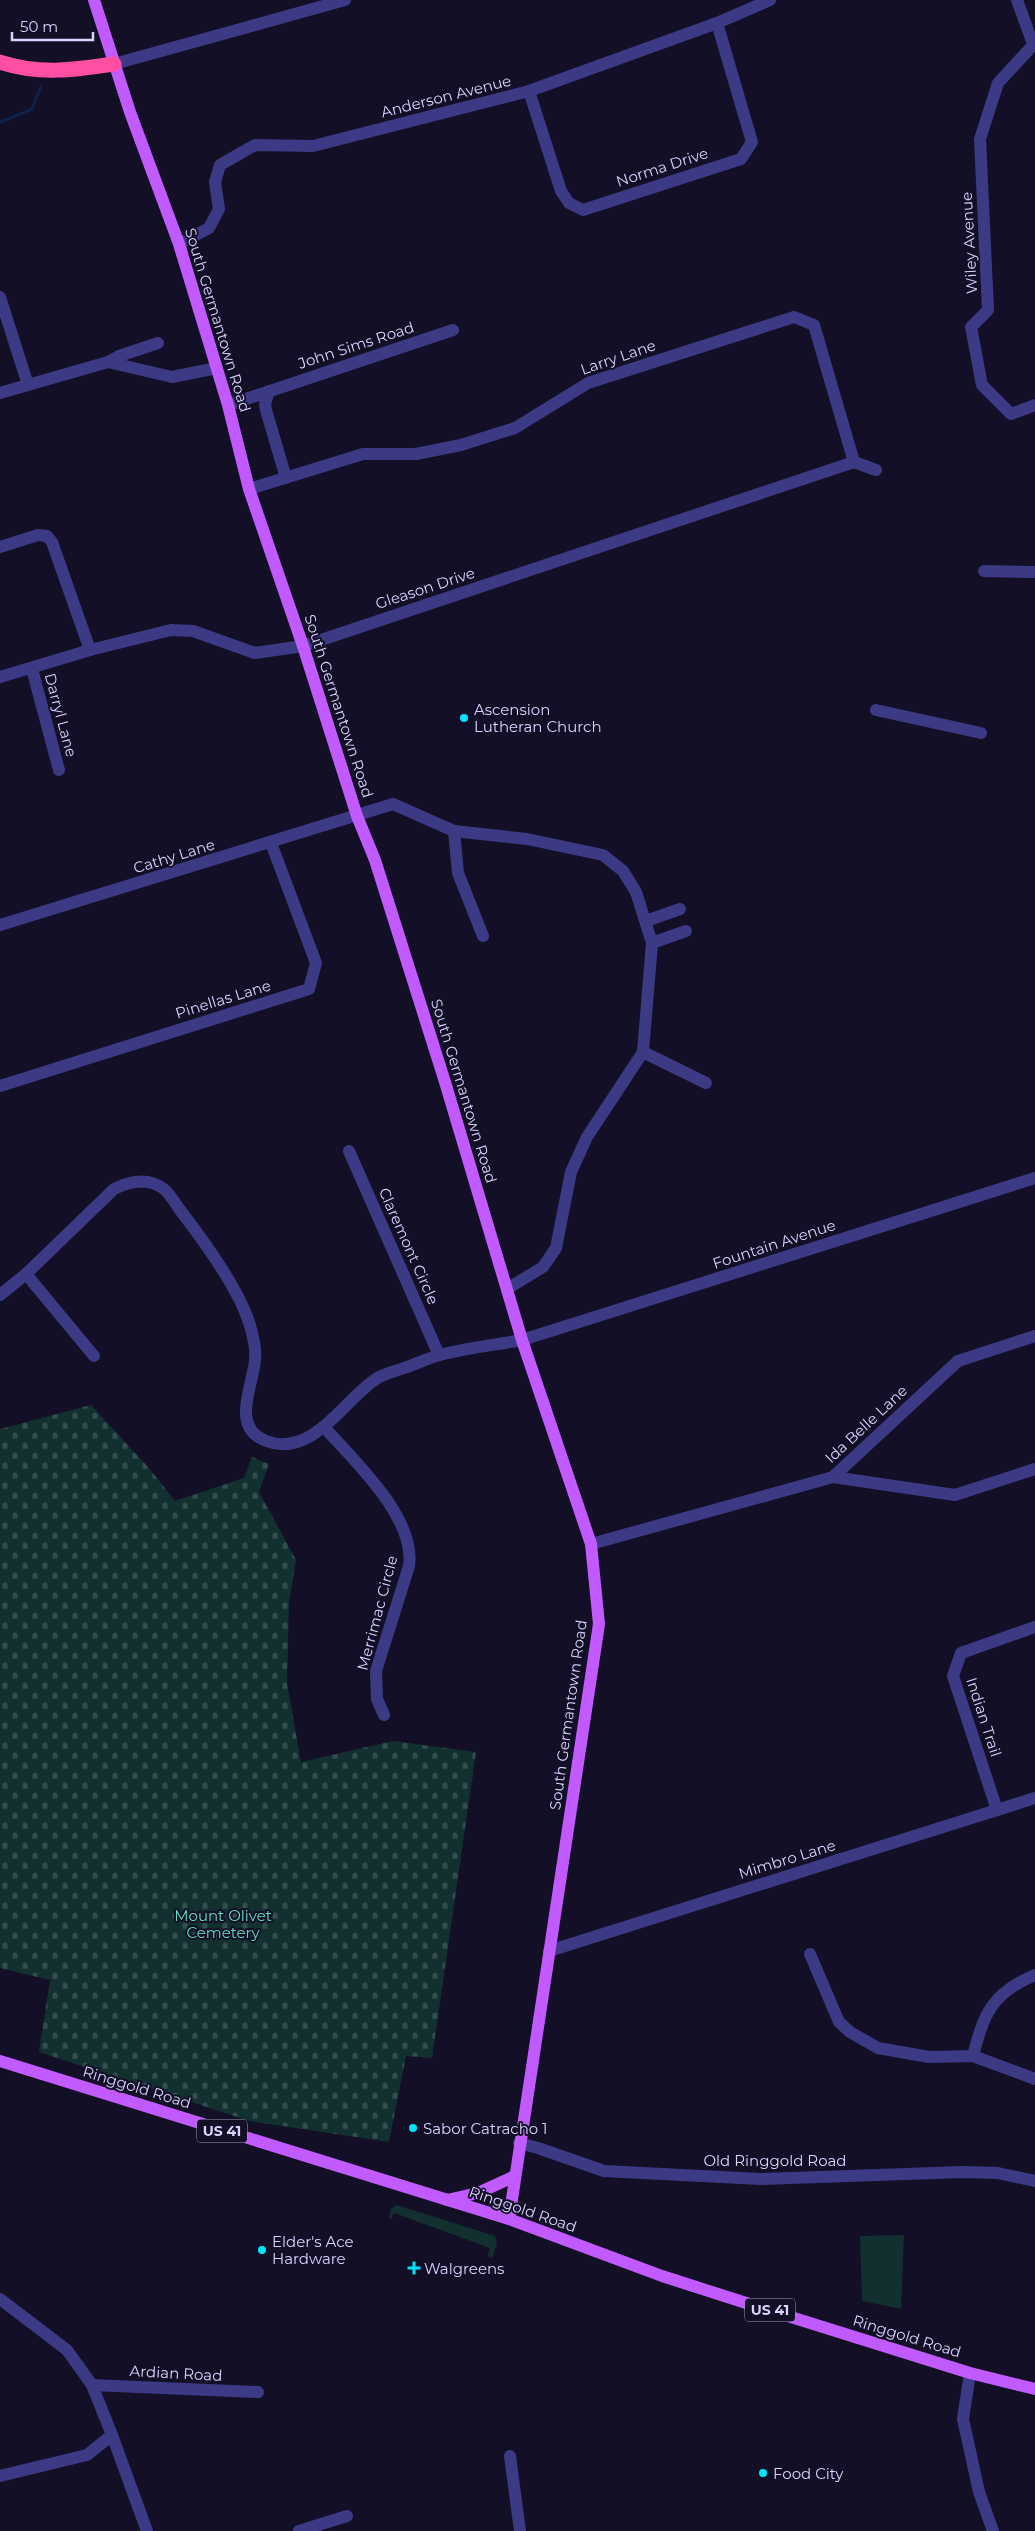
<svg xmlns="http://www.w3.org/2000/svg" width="1035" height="2531" viewBox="0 0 1035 2531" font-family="Montserrat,sans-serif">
	<defs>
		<pattern id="cemetery-stones" width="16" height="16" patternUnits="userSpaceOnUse" patternTransform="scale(1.25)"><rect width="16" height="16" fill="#12302f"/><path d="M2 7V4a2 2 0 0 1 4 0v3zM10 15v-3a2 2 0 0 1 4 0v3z" fill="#344d4e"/></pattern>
	</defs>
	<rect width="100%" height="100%" fill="#130f26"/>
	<!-- grass -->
	<g fill="#12302f">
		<path d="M 397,2205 L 495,2236 L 497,2243 L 492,2258 L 488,2256 L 490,2248 L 394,2213 L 391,2219 L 389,2218 L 391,2209 Z"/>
		<path d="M 904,2235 L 901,2309 L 862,2301 L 860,2236 Z"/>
	</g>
	<!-- cemetery -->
	<path fill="url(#cemetery-stones)" d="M 91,1405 L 149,1468 L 175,1501 L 244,1478 L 252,1457 L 269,1464 L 259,1492 L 296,1560 L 289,1602 L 287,1683 L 301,1762 L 393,1741 L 476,1752 L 432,2058 L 406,2056 L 389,2142 L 249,2121 L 39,2052 L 50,1980 L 0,1968 L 0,1429 Z"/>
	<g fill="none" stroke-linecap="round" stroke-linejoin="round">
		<!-- stream -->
		<path stroke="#0c2248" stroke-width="3" d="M 0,122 L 32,109 L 41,86"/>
		<!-- minor -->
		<g stroke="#3d3a85" stroke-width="12">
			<path d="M 1017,0 L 1033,44"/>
			<path d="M 1035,43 L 998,83 L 980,139 L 988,310 L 971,327 L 982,385 L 1011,414 L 1035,405"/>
			<path d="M 114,64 L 345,0"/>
			<path d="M 529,91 L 561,191 L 569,203 L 583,210 L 741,159 L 752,142 L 717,23"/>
			<path d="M 179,244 L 209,228 L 219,209 L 215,182 L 220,165 L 255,145 L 313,146 L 529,91 L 717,23 L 770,0"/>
			<path d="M 0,297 L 28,385"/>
			<path d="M 108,362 L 119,356 L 158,343"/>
			<path d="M 269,391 L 265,404 L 266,410 L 286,478"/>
			<path d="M 0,393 L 108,362 L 172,377 L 217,368"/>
			<path d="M 228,405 L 453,330"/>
			<path d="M 249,489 L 363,454 L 416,454 L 461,445 L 515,428 L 588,383 L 794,317 L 814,325 L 854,462 L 876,470"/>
			<path d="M 0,547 L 38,535 L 47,536 L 52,542 L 90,650"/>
			<path d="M 984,571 L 1035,572"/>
			<path d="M 32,669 L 59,770"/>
			<path d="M 0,677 L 90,650 L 171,630 L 193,631 L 255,653 L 303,646 L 854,462"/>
			<path d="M 876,710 L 981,733"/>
			<path d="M 454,831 L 458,873 L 483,936"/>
			<path d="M 646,921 L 680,909"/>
			<path d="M 0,925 L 393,804 L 454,831 L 527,839 L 603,855 L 623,871 L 636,892 L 652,943 L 643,1052 L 587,1137 L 571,1172 L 556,1248 L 543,1267 L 507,1289"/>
			<path d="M 652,943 L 686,931"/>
			<path d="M 643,1052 L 706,1083"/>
			<path d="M 0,1086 L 309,989 L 316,963 L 271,843"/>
			<path d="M 349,1151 L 439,1355"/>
			<path d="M 26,1274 L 94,1356"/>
			<path d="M 0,1295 L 26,1274 L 114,1189 C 130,1181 148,1177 164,1189 C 170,1194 175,1203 180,1210 C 204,1241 244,1295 252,1333 C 254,1341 256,1352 255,1360 C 253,1386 230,1427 266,1441 C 314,1459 345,1397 379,1377 C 387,1373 396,1371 404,1368 C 416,1364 428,1358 440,1355 C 466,1348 495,1345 522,1340 L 1035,1178"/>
			<path d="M 324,1427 C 354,1461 416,1517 409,1566 L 376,1671 L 377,1699 L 384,1715"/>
			<path d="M 833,1477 L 955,1495 L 1035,1469"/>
			<path d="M 591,1544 L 833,1477 L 958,1361 L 1035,1336"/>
			<path d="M 997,1810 L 953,1676 L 961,1653 L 1035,1627"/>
			<path d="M 549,1951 L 1035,1798"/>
			<path d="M 810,1954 L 839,2022 L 850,2032 L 878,2048 L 929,2057 L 973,2056 L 1035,2079"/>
			<path d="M 973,2056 C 984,2013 992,1993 1035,1975"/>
			<path d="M 519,2143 L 538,2148 L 604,2171 L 761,2179 L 963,2172 L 998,2173 L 1035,2181"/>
			<path d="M 0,2299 L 67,2350 L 92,2385 L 112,2435 L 87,2455 L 0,2476"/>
			<path d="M 970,2373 L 963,2419 L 979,2492 L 993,2531"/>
			<path d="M 92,2385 L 258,2392"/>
			<path d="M 112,2435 L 147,2531"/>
			<path d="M 510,2456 L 520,2531"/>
			<path d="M 299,2531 L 347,2516"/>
		</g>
		<!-- major -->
		<g stroke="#c25bff" stroke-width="12">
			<path d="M 94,0 L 130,112 L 179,244 L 228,405 L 249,489 L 303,646 L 357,816 L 375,860 L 445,1082 L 522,1340 L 591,1544 L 599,1624 L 509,2219"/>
			<path d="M 0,2061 L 509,2219 L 662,2276 L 743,2302 L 970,2373 L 1035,2389"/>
			<path d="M 447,2200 L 478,2193 L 515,2176"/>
		</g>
		<!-- highway -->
		<path stroke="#ff4fa3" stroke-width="15" d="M 0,62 C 39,75 74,70 114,64"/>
	</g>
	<!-- markers -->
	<g fill="#00e5ff" stroke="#130f26" stroke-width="2">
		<circle cx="464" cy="718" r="5"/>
		<circle cx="413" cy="2128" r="5"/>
		<circle cx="262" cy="2250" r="5"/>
		<path d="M411.5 2260.5h5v5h5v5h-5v5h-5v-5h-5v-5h5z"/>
		<circle cx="763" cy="2473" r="5"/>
	</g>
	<g text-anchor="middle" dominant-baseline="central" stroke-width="4" stroke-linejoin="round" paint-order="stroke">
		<!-- shield labels -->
		<g fill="#130f26" stroke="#9e99be" stroke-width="1">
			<rect x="197" y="2119.5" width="50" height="23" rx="4"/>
			<rect x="745" y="2298.5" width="50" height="23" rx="4"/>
		</g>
		<g font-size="14" font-weight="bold" fill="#d9d4ff">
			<text x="222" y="2131">US 41</text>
			<text x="770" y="2310">US 41</text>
		</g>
		<!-- street labels -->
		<g font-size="15" fill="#d9d4ff" stroke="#130f26">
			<text transform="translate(446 96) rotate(-14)">Anderson Avenue</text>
			<text transform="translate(662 167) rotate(-18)">Norma Drive</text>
			<text transform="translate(969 243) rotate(-93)">Wiley Avenue</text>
			<text transform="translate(218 320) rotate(73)">South Germantown Road</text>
			<text transform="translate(356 345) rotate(-18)">John Sims Road</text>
			<text transform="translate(618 357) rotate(-19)">Larry Lane</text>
			<text transform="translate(425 588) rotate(-18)">Gleason Drive</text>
			<text transform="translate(339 706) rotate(72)">South Germantown Road</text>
			<text transform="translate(61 715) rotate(75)">Darryl Lane</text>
			<text transform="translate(174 856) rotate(-17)">Cathy Lane</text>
			<text transform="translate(223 999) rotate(-17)">Pinellas Lane</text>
			<text transform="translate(464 1091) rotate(73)">South Germantown Road</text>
			<text transform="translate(774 1244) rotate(-18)">Fountain Avenue</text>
			<text transform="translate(409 1246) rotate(66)">Claremont Circle</text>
			<text transform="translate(866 1424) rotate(-43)">Ida Belle Lane</text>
			<text transform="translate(377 1613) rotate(-75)">Merrimac Circle</text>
			<text transform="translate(568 1715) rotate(-82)">South Germantown Road</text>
			<text transform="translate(984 1717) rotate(72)">Indian Trail</text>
			<text transform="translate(787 1859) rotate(-17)">Mimbro Lane</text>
			<text transform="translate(137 2087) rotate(17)">Ringgold Road</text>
			<text x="775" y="2160">Old Ringgold Road</text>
			<text transform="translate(523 2209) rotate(19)">Ringgold Road</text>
			<text transform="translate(907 2336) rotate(17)">Ringgold Road</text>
			<text transform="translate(176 2373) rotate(3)">Ardian Road</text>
		</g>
		<!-- poi labels -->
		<g font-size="15" fill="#d9d4ff" stroke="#130f26" text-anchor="start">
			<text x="474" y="709">Ascension<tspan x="474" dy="17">Lutheran Church</tspan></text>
			<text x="423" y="2128">Sabor Catracho 1</text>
			<text x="272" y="2241">Elder's Ace<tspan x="272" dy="17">Hardware</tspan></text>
			<text x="424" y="2268">Walgreens</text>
			<text x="773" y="2473">Food City</text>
		</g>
		<!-- park labels -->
		<g font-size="15" fill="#5fe0c0" stroke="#130f26">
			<text x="223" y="1915">Mount Olivet<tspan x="223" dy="17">Cemetery</tspan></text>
		</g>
	</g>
	<!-- scale -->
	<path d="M12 32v8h81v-8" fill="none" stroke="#d9d4ff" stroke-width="2.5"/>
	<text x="20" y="32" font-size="15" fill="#d9d4ff" stroke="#130f26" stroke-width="4" paint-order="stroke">50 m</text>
</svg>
